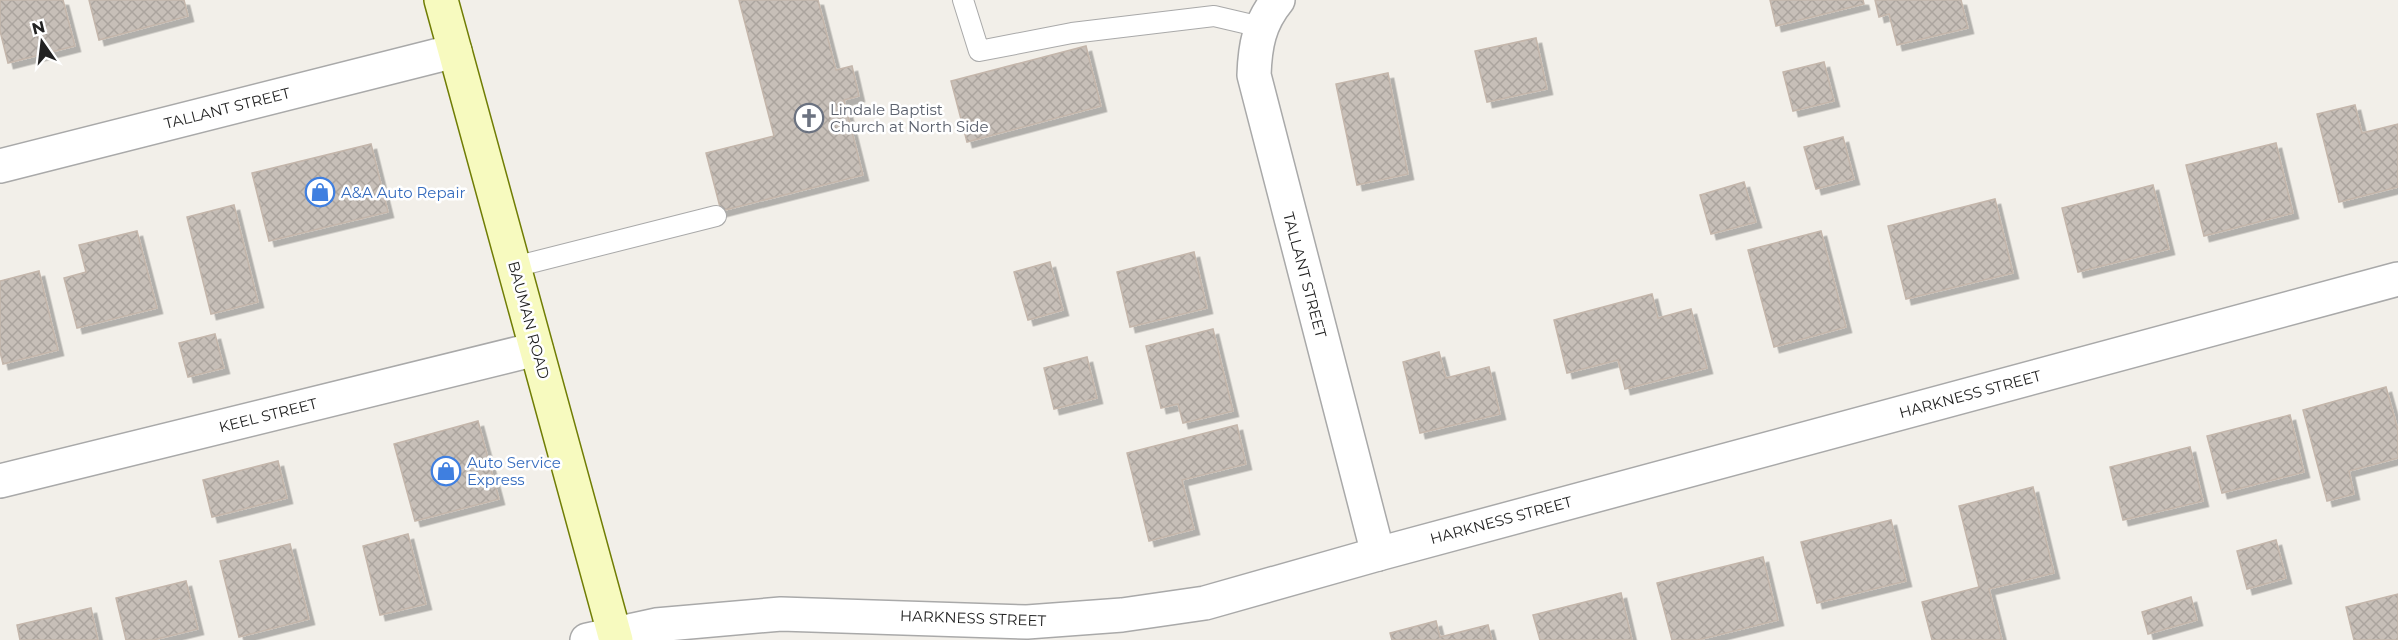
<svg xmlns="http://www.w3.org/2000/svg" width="2398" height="640" viewBox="0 0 2398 640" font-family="Montserrat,sans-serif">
	<defs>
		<pattern id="building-cross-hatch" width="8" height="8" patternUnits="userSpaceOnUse" patternTransform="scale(1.5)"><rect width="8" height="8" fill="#c7bfb8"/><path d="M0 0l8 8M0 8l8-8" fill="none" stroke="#aba49e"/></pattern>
		<filter id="shadow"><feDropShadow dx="5.5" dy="5.5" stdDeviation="0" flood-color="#0004"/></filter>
	</defs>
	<rect width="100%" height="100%" fill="#f2efe9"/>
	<!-- building -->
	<g fill="url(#building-cross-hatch)" stroke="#c4b6ab" stroke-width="1.5" filter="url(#shadow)">
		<path d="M 0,0 L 63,0 L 75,46 L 8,63 L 0,31 Z"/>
		<path d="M 89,0 L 184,0 L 188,16 L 99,40 Z"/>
		<path d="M 739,0 L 818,0 L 836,70 L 852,66 L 859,96 L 844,100 L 863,175 L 721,211 L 706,153 L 774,136 Z"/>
		<path d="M 1770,0 L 1863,0 L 1864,4 L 1776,26 Z"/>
		<path d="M 1875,0 L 1961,0 L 1968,28 L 1897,45 L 1889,14 L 1879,17 Z"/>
		<path d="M 1536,38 L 1547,89 L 1487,102 L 1475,51 Z"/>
		<path d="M 1086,46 L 1101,106 L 967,142 L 951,81 Z"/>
		<path d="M 1824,62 L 1834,101 L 1793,111 L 1783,72 Z"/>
		<path d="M 1388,73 L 1408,174 L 1357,185 L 1336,84 Z"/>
		<path d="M 2355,105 L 2362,133 L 2398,124 L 2398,187 L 2339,202 L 2317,114 Z"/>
		<path d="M 1843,137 L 1854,179 L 1816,189 L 1804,147 Z"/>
		<path d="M 2276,143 L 2293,213 L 2204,236 L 2186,165 Z"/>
		<path d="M 371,144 L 388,212 L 269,241 L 252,173 Z"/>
		<path d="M 1744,182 L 1756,222 L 1711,234 L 1700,195 Z"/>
		<path d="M 2153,185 L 2169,249 L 2078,272 L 2062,208 Z"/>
		<path d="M 1995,199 L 2013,273 L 1906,299 L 1888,226 Z"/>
		<path d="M 234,205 L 258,302 L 211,314 L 187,217 Z"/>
		<path d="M 137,231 L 157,308 L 77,328 L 64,278 L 86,272 L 79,245 Z"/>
		<path d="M 1821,231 L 1846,327 L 1774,347 L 1748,250 Z"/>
		<path d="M 1194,252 L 1207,308 L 1130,327 L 1117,272 Z"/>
		<path d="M 1050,262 L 1063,310 L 1028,320 L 1014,272 Z"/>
		<path d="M 39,271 L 58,350 L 3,364 L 0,352 L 0,281 Z"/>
		<path d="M 1652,294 L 1658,318 L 1691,309 L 1707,368 L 1625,389 L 1618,360 L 1567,373 L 1554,320 Z"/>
		<path d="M 1213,329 L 1233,411 L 1183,423 L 1178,404 L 1161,408 L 1146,346 Z"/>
		<path d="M 215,334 L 224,368 L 188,377 L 179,343 Z"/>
		<path d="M 1439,352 L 1446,378 L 1489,367 L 1500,414 L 1420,433 L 1403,362 Z"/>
		<path d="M 1087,357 L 1097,398 L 1054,409 L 1044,368 Z"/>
		<path d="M 2386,387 L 2398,430 L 2398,458 L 2349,471 L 2354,494 L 2327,501 L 2303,410 Z"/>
		<path d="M 2290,415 L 2304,472 L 2222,493 L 2207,436 Z"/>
		<path d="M 478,421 L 499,499 L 415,521 L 394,444 Z"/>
		<path d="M 1237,425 L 1246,464 L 1182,480 L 1194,529 L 1149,541 L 1127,453 Z"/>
		<path d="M 2190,447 L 2203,501 L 2123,520 L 2110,467 Z"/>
		<path d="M 278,461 L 287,498 L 212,517 L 203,480 Z"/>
		<path d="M 2033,487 L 2054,573 L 1989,589 L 2002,640 L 1932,640 L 1922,602 L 1979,587 L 1959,506 Z"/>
		<path d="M 1891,520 L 1906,581 L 1817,603 L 1801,542 Z"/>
		<path d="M 408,534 L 426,604 L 380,615 L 363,546 Z"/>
		<path d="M 2276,540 L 2286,578 L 2247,589 L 2237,551 Z"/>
		<path d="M 290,544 L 309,619 L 239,637 L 220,561 Z"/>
		<path d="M 1763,557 L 1778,620 L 1698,640 L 1672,640 L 1657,583 Z"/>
		<path d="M 186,581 L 198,629 L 153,640 L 126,640 L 116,598 Z"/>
		<path d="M 1621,593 L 1632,640 L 1540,640 L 1533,615 Z"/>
		<path d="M 2398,594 L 2398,640 L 2354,640 L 2346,607 Z"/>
		<path d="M 2191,597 L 2197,620 L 2148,634 L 2142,612 Z"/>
		<path d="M 91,608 L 98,640 L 20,640 L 17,625 Z"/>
		<path d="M 1436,621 L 1440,637 L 1488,625 L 1492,640 L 1392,640 L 1390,633 Z"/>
	</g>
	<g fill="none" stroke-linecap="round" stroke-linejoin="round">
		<!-- lane casing -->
		<g stroke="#a9a9a9" stroke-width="22">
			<g id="lane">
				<path d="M 963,0 L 979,51 L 1072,33 L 1214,16 L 1261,27"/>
				<path d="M 514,267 L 716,216"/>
			</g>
		</g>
		<!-- street casing -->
		<g stroke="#a9a9a9" stroke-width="36">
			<g id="street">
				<path d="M 1278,0 C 1259,23 1255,46 1254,75 L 1378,554"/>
				<path d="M 0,166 L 455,51"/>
				<path d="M 0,481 L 536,349"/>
				<path d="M 587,640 L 656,625 L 781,614 L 1027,622 L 1122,615 L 1205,603 L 1378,554 L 2398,279"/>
			</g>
		</g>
		<!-- secondary casing -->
		<g stroke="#707d05" stroke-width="36">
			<path id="secondary" d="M 441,0 L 616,640"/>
		</g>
		<!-- lane -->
		<use href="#lane" stroke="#fff" stroke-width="20"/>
		<!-- street -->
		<use href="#street" stroke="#fff" stroke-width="33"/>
		<!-- secondary -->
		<use href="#secondary" stroke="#f7fabf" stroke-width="33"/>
	</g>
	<!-- icons -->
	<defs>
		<g id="church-ring" transform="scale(1.5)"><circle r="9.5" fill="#fff" stroke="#6b7280" stroke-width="1.5"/><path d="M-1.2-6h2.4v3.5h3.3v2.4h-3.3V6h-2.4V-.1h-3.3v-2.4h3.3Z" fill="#6b7280"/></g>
		<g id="shop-ring" transform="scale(1.5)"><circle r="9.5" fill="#fff" stroke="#3f7fe0" stroke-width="1.5"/><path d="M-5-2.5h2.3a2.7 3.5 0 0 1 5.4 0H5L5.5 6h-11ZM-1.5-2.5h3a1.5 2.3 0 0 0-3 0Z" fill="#3f7fe0"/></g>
	</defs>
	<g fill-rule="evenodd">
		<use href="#church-ring" x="809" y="118"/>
		<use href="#shop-ring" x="320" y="192"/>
		<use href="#shop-ring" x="446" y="471"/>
	</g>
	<g text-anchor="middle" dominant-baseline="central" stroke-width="5" stroke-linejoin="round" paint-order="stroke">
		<!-- street labels -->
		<g font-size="15" fill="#222" stroke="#fff">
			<text transform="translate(227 108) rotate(-14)">TALLANT STREET</text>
			<text transform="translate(1305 275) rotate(75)">TALLANT STREET</text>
			<text transform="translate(529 320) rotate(75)">BAUMAN ROAD</text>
			<text transform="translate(1970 394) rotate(-15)">HARKNESS STREET</text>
			<text transform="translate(268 415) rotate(-14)">KEEL STREET</text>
			<text transform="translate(1501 520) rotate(-15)">HARKNESS STREET</text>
			<text transform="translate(973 618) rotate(2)">HARKNESS STREET</text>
		</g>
		<!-- worship labels -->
		<g font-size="15" fill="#5b616d" stroke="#fff" text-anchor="start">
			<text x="830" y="109">Lindale Baptist<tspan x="830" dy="17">Church at North Side</tspan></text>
		</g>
		<!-- shop labels -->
		<g font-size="15" fill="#366cbe" stroke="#fff" text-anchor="start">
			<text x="341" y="192">A&amp;A Auto Repair</text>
			<text x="467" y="462">Auto Service<tspan x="467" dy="17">Express</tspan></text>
		</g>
	</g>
	<!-- north arrow -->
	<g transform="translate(42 42) rotate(346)" stroke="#ffffff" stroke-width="4.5" paint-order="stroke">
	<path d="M0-4.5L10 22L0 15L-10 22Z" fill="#222222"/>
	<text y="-9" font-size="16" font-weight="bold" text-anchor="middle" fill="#222222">N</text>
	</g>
</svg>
